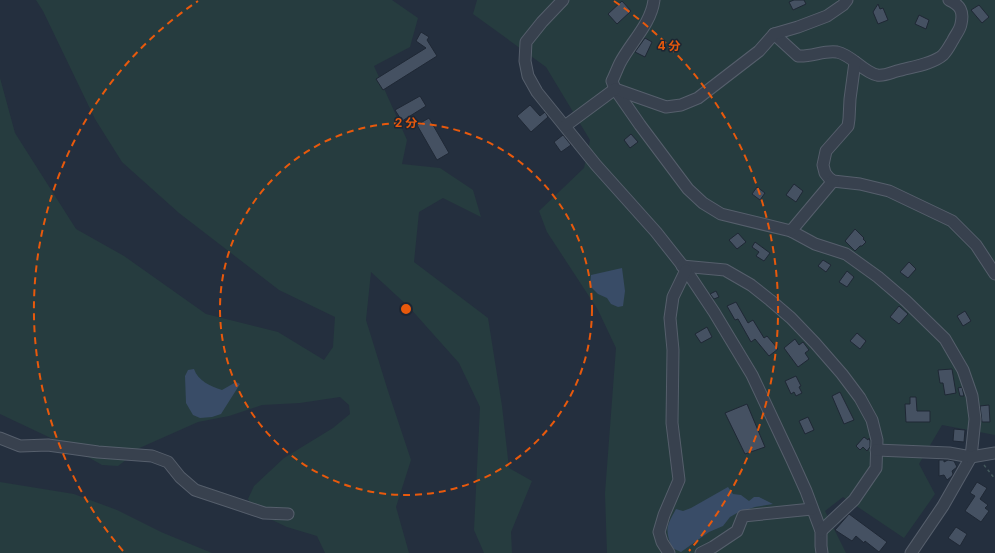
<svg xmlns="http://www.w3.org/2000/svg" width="995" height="553" viewBox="0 0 995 553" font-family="Inter,'Noto Sans JP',sans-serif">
	<rect width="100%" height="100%" fill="#242f3e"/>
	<!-- green -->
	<g fill="#263c3f">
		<path d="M 36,0 L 392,0 L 418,18 L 410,47 L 374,66 L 407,140 L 402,164 L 440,168 L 473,190 L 481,217 L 443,198 L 419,212 L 414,262 L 488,318 L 502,406 L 509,468 L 532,481 L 511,532 L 512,553 L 484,553 L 474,530 L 480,407 L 459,363 L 409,307 L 371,272 L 366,320 L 388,391 L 411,460 L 396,507 L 409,553 L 325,553 L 317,536 L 287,527 L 255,512 L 248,499 L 254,486 L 284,458 L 333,428 L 350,414 L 349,405 L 340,397 L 300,403 L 262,405 L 229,416 L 198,422 L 135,450 L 126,460 L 118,466 L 102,465 L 74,449 L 0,414 L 0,78 L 15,133 L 76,229 L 124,256 L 206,314 L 278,332 L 324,360 L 333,347 L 335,317 L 279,290 L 179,213 L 122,162 L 95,119 L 43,11 Z"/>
		<path d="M 477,0 L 995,0 L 995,435 L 942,425 L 919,464 L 935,494 L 904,538 L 843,497 L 825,511 L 846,553 L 607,553 L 605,493 L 616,348 L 598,310 L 547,232 L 539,211 L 584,168 L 590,140 L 546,67 L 473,14 Z"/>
		<path d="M 0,482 L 74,494 L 117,510 L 161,532 L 212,553 L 0,553 Z"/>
	</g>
	<!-- water -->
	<g fill="#394c67">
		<path d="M 622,268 L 625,291 L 623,306 L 618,307 L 611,304 L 607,298 L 598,294 L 590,286 L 591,275 Z"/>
		<path d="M 194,369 C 198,381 210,386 222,390 L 236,382 L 240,384 L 221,414 L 212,417 L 200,418 L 193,415 L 186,403 L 185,376 L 188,370 Z"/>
		<path d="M 728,487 L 733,494 L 741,495 L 749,501 L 754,497 L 759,497 L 773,504 L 755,507 L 737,513 L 730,517 L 723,526 L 709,532 L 681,552 L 672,548 C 665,529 666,527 676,509 L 683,511 L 691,508 Z"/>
	</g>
	<!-- building -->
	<g fill="#455162" stroke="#1f2835">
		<path d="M 794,0 L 804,0 L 806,4 L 793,10 L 789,2 Z"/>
		<path d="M 622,1 L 631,11 L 617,24 L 608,14 Z"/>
		<path d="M 878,4 L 880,9 L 883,8 L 888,20 L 878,24 L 873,12 Z"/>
		<path d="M 979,5 L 989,17 L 982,23 L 971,10 Z"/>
		<path d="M 919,15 L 929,20 L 926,29 L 915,24 Z"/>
		<path d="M 421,32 L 429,37 L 427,40 L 437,56 L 383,90 L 376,79 L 426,48 L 416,41 Z"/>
		<path d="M 645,38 L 652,42 L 645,57 L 635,52 Z"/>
		<path d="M 420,96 L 426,106 L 402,121 L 395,110 Z"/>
		<path d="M 530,105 L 540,116 L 545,112 L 548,117 L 531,132 L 517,116 Z"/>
		<path d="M 429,118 L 449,153 L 437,160 L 417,125 Z"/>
		<path d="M 631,134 L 638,142 L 630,148 L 624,140 Z"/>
		<path d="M 563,135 L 571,145 L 561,152 L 554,142 Z"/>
		<path d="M 794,184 L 803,191 L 796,202 L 786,195 Z"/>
		<path d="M 757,187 L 765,193 L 760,200 L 752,194 Z"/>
		<path d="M 855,229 L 864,238 L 863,239 L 866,242 L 862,246 L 860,246 L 855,251 L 845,241 Z"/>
		<path d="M 738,233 L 746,242 L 737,249 L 729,240 Z"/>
		<path d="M 755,242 L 770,253 L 764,261 L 756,256 L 759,252 L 752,247 Z"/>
		<path d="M 823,260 L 831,265 L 826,272 L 818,266 Z"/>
		<path d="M 909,262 L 916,269 L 908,278 L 900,272 Z"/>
		<path d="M 847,271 L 854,277 L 847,287 L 839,282 Z"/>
		<path d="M 716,291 L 719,297 L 714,299 L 710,294 Z"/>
		<path d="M 736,302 L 748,323 L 753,320 L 764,338 L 767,336 L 778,349 L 769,356 L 755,339 L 751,342 L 738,319 L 735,320 L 727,306 Z"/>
		<path d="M 899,306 L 908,314 L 899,324 L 890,317 Z"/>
		<path d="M 965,311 L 971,321 L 963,326 L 957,316 Z"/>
		<path d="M 707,327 L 712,337 L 701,343 L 695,334 Z"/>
		<path d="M 857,333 L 866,341 L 860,349 L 850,341 Z"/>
		<path d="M 795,339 L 799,345 L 803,342 L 809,350 L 805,353 L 809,359 L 798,367 L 784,348 Z"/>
		<path d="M 952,369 L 956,393 L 945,395 L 943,383 L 940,383 L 938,370 Z"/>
		<path d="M 796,376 L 801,386 L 799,387 L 802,393 L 796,396 L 794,392 L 791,394 L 785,381 Z"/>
		<path d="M 962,387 L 964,396 L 960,396 L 958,388 Z"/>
		<path d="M 840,392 L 854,420 L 844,424 L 832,396 Z"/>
		<path d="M 910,397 L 916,397 L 917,411 L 930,411 L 930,422 L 906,422 L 905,404 L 910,404 Z"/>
		<path d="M 747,404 L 765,447 L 745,454 L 725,413 Z"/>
		<path d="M 989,405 L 990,422 L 982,422 L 980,406 Z"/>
		<path d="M 808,417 L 814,430 L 805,434 L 799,421 Z"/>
		<path d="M 954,429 L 965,430 L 964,442 L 953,441 Z"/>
		<path d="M 864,437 L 868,440 L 869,438 L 870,441 L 870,447 L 867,451 L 863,447 L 860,450 L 856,446 Z"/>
		<path d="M 939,460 L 944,460 L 944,462 L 948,460 L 954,461 L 957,467 L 952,471 L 953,474 L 952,476 L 947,480 L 944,475 L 939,476 Z"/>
		<path d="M 977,482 L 987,488 L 980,499 L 988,505 L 985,508 L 989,511 L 981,522 L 965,511 L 975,496 L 970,493 Z"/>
		<path d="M 849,514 L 887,542 L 879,552 L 865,541 L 864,543 L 856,536 L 852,541 L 835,530 Z"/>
		<path d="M 956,527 L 967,534 L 960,546 L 948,538 Z"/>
	</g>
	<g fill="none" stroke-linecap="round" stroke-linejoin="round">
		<!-- minor casing -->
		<g stroke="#565f6c" stroke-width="13">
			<g id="minor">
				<path d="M 563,0 L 542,22 L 526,42 L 525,61 L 528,76 L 537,92 L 596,165 L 656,232 L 686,270 L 714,312 L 752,375 L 792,460 L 806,491 L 821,531 L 821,546 L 822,553"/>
				<path d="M 654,0 C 651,24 631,42 620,63 C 617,69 615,75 612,81 L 615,89 L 640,125 L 688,189 L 703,203 L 721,214 L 791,231 L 815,244 L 846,254 L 878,277 L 906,301 L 945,339 L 963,370 L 972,396 L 975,419 L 971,457 L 943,506 L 911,553"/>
				<path d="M 774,34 L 798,56 C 812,57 824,50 837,52 C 852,55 863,72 877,75 C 885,76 890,73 897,71 C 911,67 933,64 943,55 C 947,51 950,45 953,40 C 956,34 960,30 961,24 C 964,11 960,5 949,0"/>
				<path d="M 855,62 L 850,99 L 849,119 L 848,126 L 826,151 L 823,165 L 825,173 L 829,178 L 833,181 L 860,184 L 889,191 L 952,221 L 976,245 L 995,274"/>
				<path d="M 615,89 L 666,107 L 681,105 L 698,98 L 759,51 L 774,34 L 798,27 L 827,16 L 843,5 L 847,0"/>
				<path d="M 565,126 L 615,89"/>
				<path d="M 791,231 L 833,181"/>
				<path d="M 682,266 L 725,270 L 751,285 L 770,300 L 791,318 L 815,343 L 842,374 L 860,398 L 872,420 L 877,440 L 876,468 L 854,500 L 821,531"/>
				<path d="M 0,438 L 20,446 L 48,445 L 98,452 L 152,456 L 168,462 L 180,477 L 195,490 L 264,513 L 288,514"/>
				<path d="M 876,450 L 949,453 L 971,457 L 995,453"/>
				<path d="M 669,553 L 662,542 L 659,532 L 664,515 L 679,480 L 672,423 L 673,350 L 670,318 L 673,297 L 686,270"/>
				<path d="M 701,553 L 713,547 L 737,531 L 743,516 L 812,509"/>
			</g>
		</g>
		<!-- path -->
		<path stroke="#44595c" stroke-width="1.5" stroke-dasharray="3 3" stroke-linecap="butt" d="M 984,465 L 995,479"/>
		<!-- minor -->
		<use href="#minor" stroke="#38414e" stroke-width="11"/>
	</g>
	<!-- distance rings -->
	<g fill="none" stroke="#e8590c" stroke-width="2" stroke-dasharray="7 5">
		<circle cx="406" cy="309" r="186"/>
		<path d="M123 551A372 372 0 0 1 198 1M614 1A372 372 0 0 1 689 551"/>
	</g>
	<circle cx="406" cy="309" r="6" fill="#e8590c" stroke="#1d2633" stroke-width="2"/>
	<g font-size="12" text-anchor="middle" font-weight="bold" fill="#e8590c" stroke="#1d2633" stroke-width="3" stroke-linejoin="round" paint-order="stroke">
		<text x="669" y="50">4 分</text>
		<text x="406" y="127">2 分</text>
	</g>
</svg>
